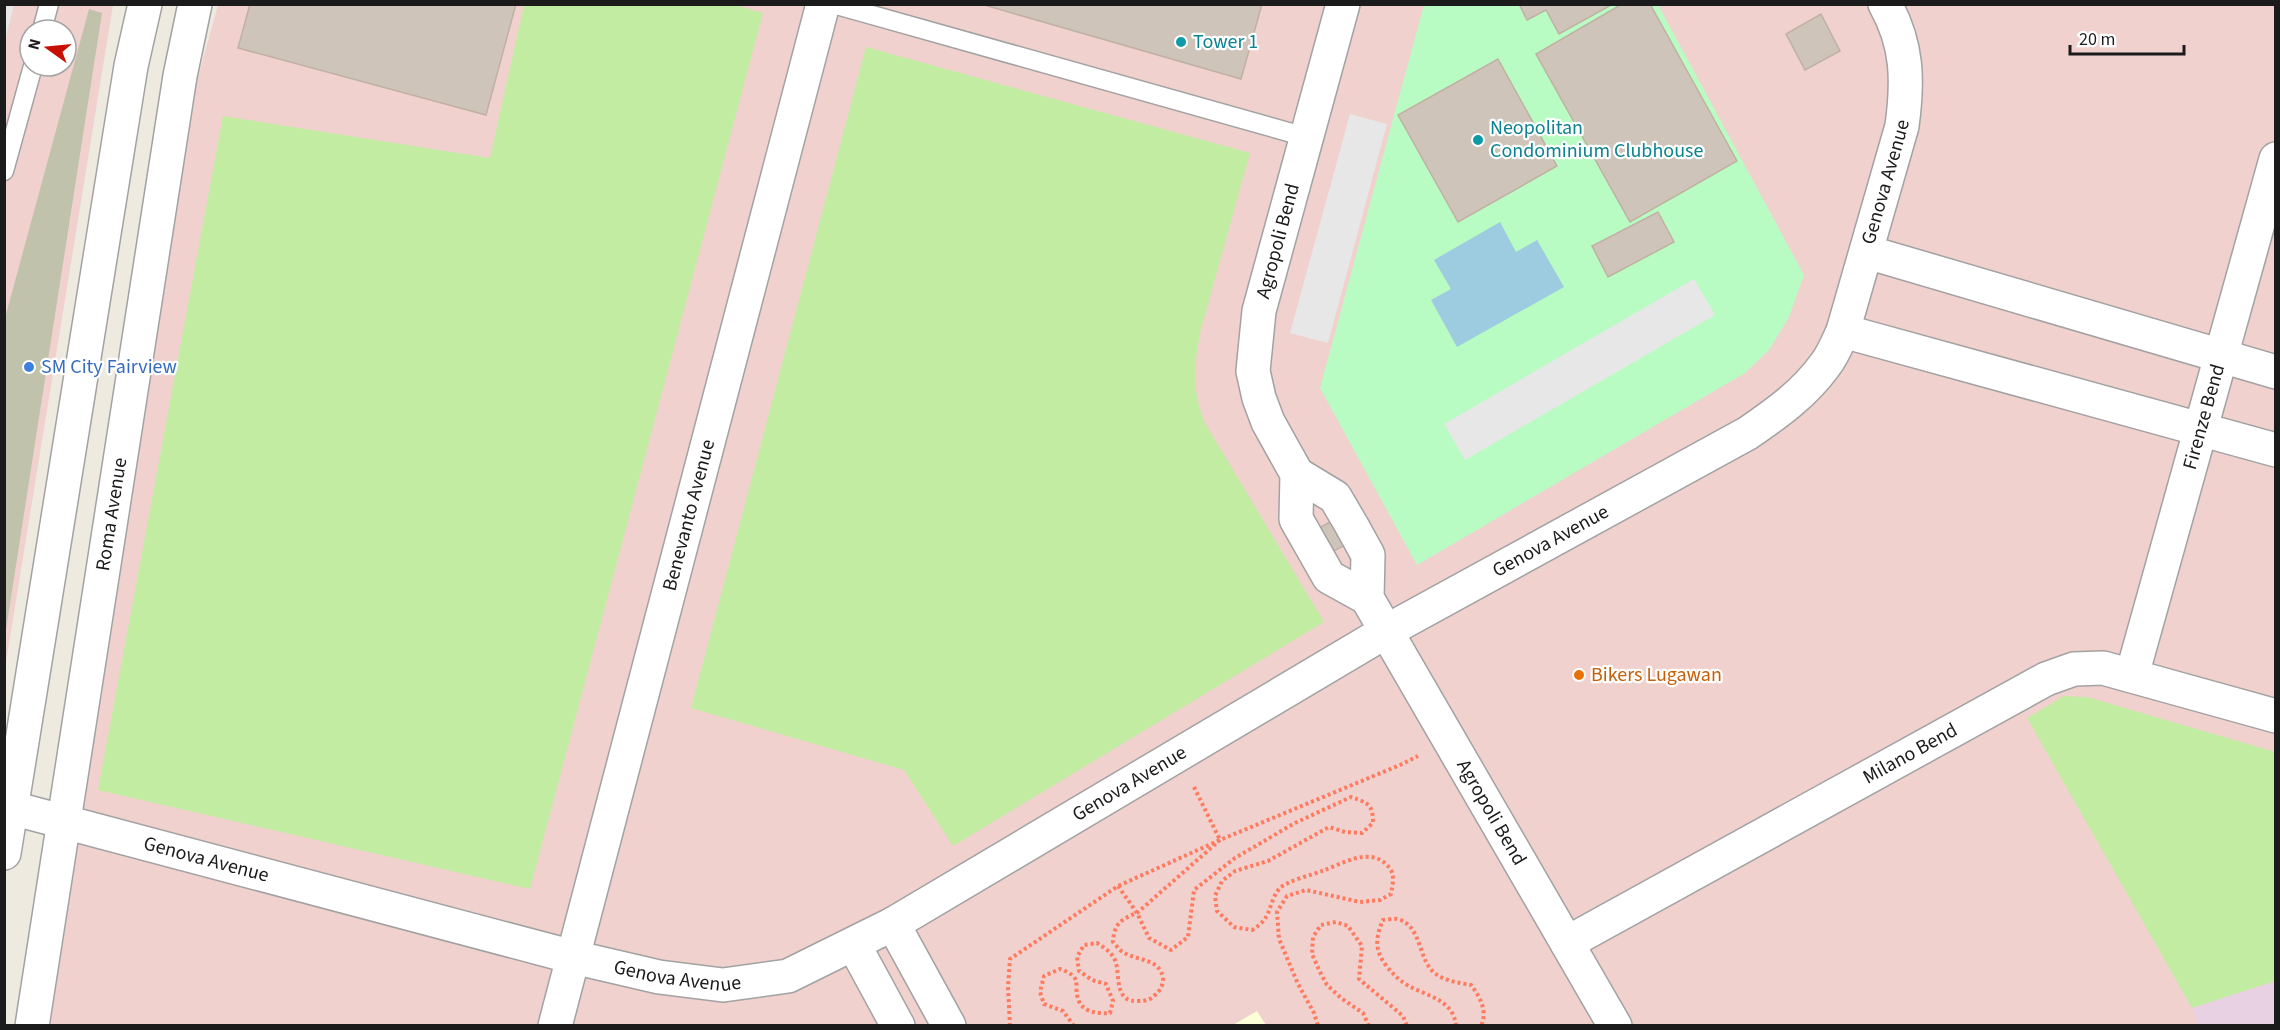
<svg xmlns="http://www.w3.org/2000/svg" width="2280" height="1030" viewBox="0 0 2280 1030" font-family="'Source Sans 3',sans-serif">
	<rect width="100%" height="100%" fill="#eeeae0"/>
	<!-- commercial -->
	<g fill="#f0d1ce" fill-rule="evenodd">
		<path d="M 5,5 L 113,5 L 5,668 ZM 30,30 L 66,30 L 66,66 L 30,66 Z"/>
		<path d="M 218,5 L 2275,5 L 2275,1025 L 50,1026 L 197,81 Z"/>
	</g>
	<!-- industrial -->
	<path fill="#e7d1e2" d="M 2275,981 L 2275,1025 L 2198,1025 L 2192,1008 Z"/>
	<!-- education -->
	<path fill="#fcffd8" d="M 1257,1011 L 1266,1025 L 1233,1025 Z"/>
	<!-- construction -->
	<path fill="#c1c2ab" d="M 89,9 L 102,13 L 5,636 L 5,318 Z"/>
	<!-- grass -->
	<g fill="#c1eca2">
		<path d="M 735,5 L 763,13 L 530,889 L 98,790 L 223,116 L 490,158 L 524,5 Z"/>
		<path d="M 866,47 L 1250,153 L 1201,329 C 1194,364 1191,389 1205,423 L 1324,622 L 953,846 L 904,770 L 691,708 Z"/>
		<path d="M 2064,696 L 2087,697 L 2275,752 L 2275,981 L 2192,1008 L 2027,718 Z"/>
	</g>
	<!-- park -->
	<path fill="#b9fcc3" d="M 1424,5 L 1658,5 L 1804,275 L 1789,317 L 1769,350 L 1745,373 L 1417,565 L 1320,388 Z"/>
	<!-- parking -->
	<g fill="#e7e7e7">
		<path d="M 5,4 L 14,5 L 5,40 L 4,5 Z"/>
		<path d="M 1350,114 L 1387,124 L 1328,343 L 1290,333 Z"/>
		<path d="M 1694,279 L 1715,315 L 1465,460 L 1444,424 Z"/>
	</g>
	<!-- water -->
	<path fill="#9dcbdf" d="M 1500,222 L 1516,252 L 1537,240 L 1564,287 L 1457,347 L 1431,300 L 1451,289 L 1434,260 Z"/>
	<!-- building -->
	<g fill="#cec4b9" stroke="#c0b1a2" stroke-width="1.5">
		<path d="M 250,4 L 516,4 L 486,115 L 238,48 Z"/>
		<path d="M 981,4 L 1262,4 L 1241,79 Z"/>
		<path d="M 1519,4 L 1613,4 L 1559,34 L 1546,10 L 1527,20 Z"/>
		<path d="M 1622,4 L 1650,4 L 1737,161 L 1630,222 L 1536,54 Z"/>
		<path d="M 1821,14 L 1840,51 L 1805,70 L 1786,34 Z"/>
		<path d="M 1498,59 L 1557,166 L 1458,222 L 1398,115 Z"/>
		<path d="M 1658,212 L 1674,242 L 1608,277 L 1592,246 Z"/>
		<path d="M 1332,521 L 1345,545 L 1332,552 L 1319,528 Z"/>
	</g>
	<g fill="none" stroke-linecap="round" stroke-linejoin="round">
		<!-- lane casing -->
		<g stroke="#a2a2a2" stroke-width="21">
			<g id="lane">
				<path d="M 833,4 L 1306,137"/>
				<path d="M 42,30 L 49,4"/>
				<path d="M 4,171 L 33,66"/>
			</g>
		</g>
		<!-- street casing -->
		<g stroke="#a2a2a2" stroke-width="36">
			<g id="street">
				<path d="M 1343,4 L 1259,311 L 1253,371 L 1259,398 L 1268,422 L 1297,474 L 1296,519 L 1329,577 L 1367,598"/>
				<path d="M 1867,252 L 2276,372"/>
				<path d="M 1843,331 L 2276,450"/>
				<path id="s1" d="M 1297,474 L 1335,497 L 1352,526 L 1368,555 L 1367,598 L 1615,1026"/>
				<path id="s2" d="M 2132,675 L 2276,159"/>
				<path id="s3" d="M 12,808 L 573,957 L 659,977 L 723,985 L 788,976 L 893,924 L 1385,632 L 1748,433 C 1777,413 1804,394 1825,365 C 1833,355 1838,342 1843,331 L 1902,126 C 1908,81 1908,45 1885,4"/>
				<path d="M 4,853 L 131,66 L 145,4"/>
				<path d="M 893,924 L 949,1026"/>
				<path id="s4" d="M 1567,943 L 2046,679 L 2074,669 L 2103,668 L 2276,716"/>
				<path d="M 854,945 L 898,1026"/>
				<path id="s5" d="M 32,1026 L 180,76 L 195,4"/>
				<path id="s6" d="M 555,1026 L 823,4"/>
			</g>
		</g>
		<!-- path -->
		<g stroke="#ff7b60" stroke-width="4" stroke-dasharray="3 3" stroke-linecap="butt">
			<path d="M 1194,787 L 1220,840"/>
			<path d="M 1118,886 L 1137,913 L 1149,938 L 1171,950 L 1188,937 L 1194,890 L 1235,858 L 1295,823 L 1351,797 C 1368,803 1373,804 1373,823 L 1362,833 L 1345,832 L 1329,827 L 1268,861 L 1235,871 L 1222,881 L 1215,896 L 1217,911 L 1234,927 L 1252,930 C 1273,918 1267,905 1279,889 C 1286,881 1312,875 1322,871 C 1342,864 1368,847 1386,864 C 1396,873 1393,882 1391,894 L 1380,900 L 1360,902 L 1306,890 L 1287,896 L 1277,912 L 1279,939 L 1298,984 L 1314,1013 L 1318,1026"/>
			<path d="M 1010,1026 L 1008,987 L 1010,959 L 1118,886 L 1220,840 L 1400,765 L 1418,756"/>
			<path d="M 1074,1026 L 1063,1011 L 1044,1004 L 1040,992 L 1044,976 L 1060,969 C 1066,971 1073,974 1076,980 C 1077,984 1076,990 1077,994 C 1079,1012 1096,1014 1110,1013 L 1113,1001 L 1106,984 L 1092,980 L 1079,971 L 1077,957 L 1084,945 L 1097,943 C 1105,948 1113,953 1116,963 C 1120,976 1114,1003 1139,1001 C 1146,1001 1150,1000 1155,995 C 1160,991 1163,985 1163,979 C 1161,958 1136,961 1123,952 C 1119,950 1116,945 1113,942 C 1114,924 1121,919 1137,913 L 1220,840"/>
			<path d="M 1369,1026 L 1363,1013 L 1341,998 L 1327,985 L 1320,972 L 1312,954 L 1313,937 L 1321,925 L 1336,922 L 1348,926 L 1362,946 L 1359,979 L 1403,1016 L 1407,1026"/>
			<path d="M 1456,1026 C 1454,1000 1427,996 1409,986 C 1398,980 1392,973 1385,964 C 1374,949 1376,936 1383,920 C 1387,920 1393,918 1397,919 C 1423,925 1417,961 1436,974 C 1445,981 1460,983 1471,985 C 1480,997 1488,1011 1481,1026"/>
		</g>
		<!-- lane -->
		<use href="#lane" stroke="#fff" stroke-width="18"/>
		<!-- street -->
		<use href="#street" stroke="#fff" stroke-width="33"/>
	</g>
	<!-- markers -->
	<g fill="#0f9aa8" stroke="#fff" stroke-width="2">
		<circle cx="1181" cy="42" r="6"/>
		<circle cx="1478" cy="140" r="6"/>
	</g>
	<circle fill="#3f7fe0" stroke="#fff" stroke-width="2" cx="29" cy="367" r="6"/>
	<circle fill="#e8710a" stroke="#fff" stroke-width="2" cx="1579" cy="675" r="6"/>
	<g text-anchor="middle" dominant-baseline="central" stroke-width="4.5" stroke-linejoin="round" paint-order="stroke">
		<!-- culture labels -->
		<g font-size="20" fill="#0d838f" stroke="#fff" text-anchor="start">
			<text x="1193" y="42">Tower 1</text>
			<text x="1490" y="128">Neopolitan<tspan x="1490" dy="23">Condominium Clubhouse</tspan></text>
		</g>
		<!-- street labels -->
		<g font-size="20" fill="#1b1b1b" stroke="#fff">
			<text stroke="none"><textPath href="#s3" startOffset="2199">Genova Avenue</textPath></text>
			<text transform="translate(1278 241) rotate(-75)">Agropoli Bend</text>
			<text stroke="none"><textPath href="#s2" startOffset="268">Firenze Bend</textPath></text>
			<text stroke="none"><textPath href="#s5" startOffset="518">Roma Avenue</textPath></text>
			<text stroke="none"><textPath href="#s6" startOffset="528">Benevanto Avenue</textPath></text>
			<text stroke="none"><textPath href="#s3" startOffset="1677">Genova Avenue</textPath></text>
			<text stroke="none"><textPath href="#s4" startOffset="392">Milano Bend</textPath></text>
			<text stroke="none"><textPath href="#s3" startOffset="1191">Genova Avenue</textPath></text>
			<text stroke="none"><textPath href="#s1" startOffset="402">Agropoli Bend</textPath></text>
			<text stroke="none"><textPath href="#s3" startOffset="201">Genova Avenue</textPath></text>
			<text stroke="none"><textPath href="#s3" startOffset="687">Genova Avenue</textPath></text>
		</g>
		<!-- shop labels -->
		<g font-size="20" fill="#366cbe" stroke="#fff" text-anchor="start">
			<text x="41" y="367">SM City Fairview</text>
		</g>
		<!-- food labels -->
		<g font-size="20" fill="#c56008" stroke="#fff" text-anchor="start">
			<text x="1591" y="675">Bikers Lugawan</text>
		</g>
	</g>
	<!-- border -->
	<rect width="2280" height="1030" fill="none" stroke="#1b1b1b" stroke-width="12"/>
	<!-- north arrow -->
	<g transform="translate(48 48) rotate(285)"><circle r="28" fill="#ffffff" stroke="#a4a4a4" stroke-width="1.5"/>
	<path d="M0-4.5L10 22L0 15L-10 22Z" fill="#c70e00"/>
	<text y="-9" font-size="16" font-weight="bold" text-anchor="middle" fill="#1b1b1b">N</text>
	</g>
	<!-- scale -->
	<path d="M2070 45v9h114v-9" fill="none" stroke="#1b1b1b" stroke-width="3"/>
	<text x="2079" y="45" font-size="18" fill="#1b1b1b" stroke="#ffffff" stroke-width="4.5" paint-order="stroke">20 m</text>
</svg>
